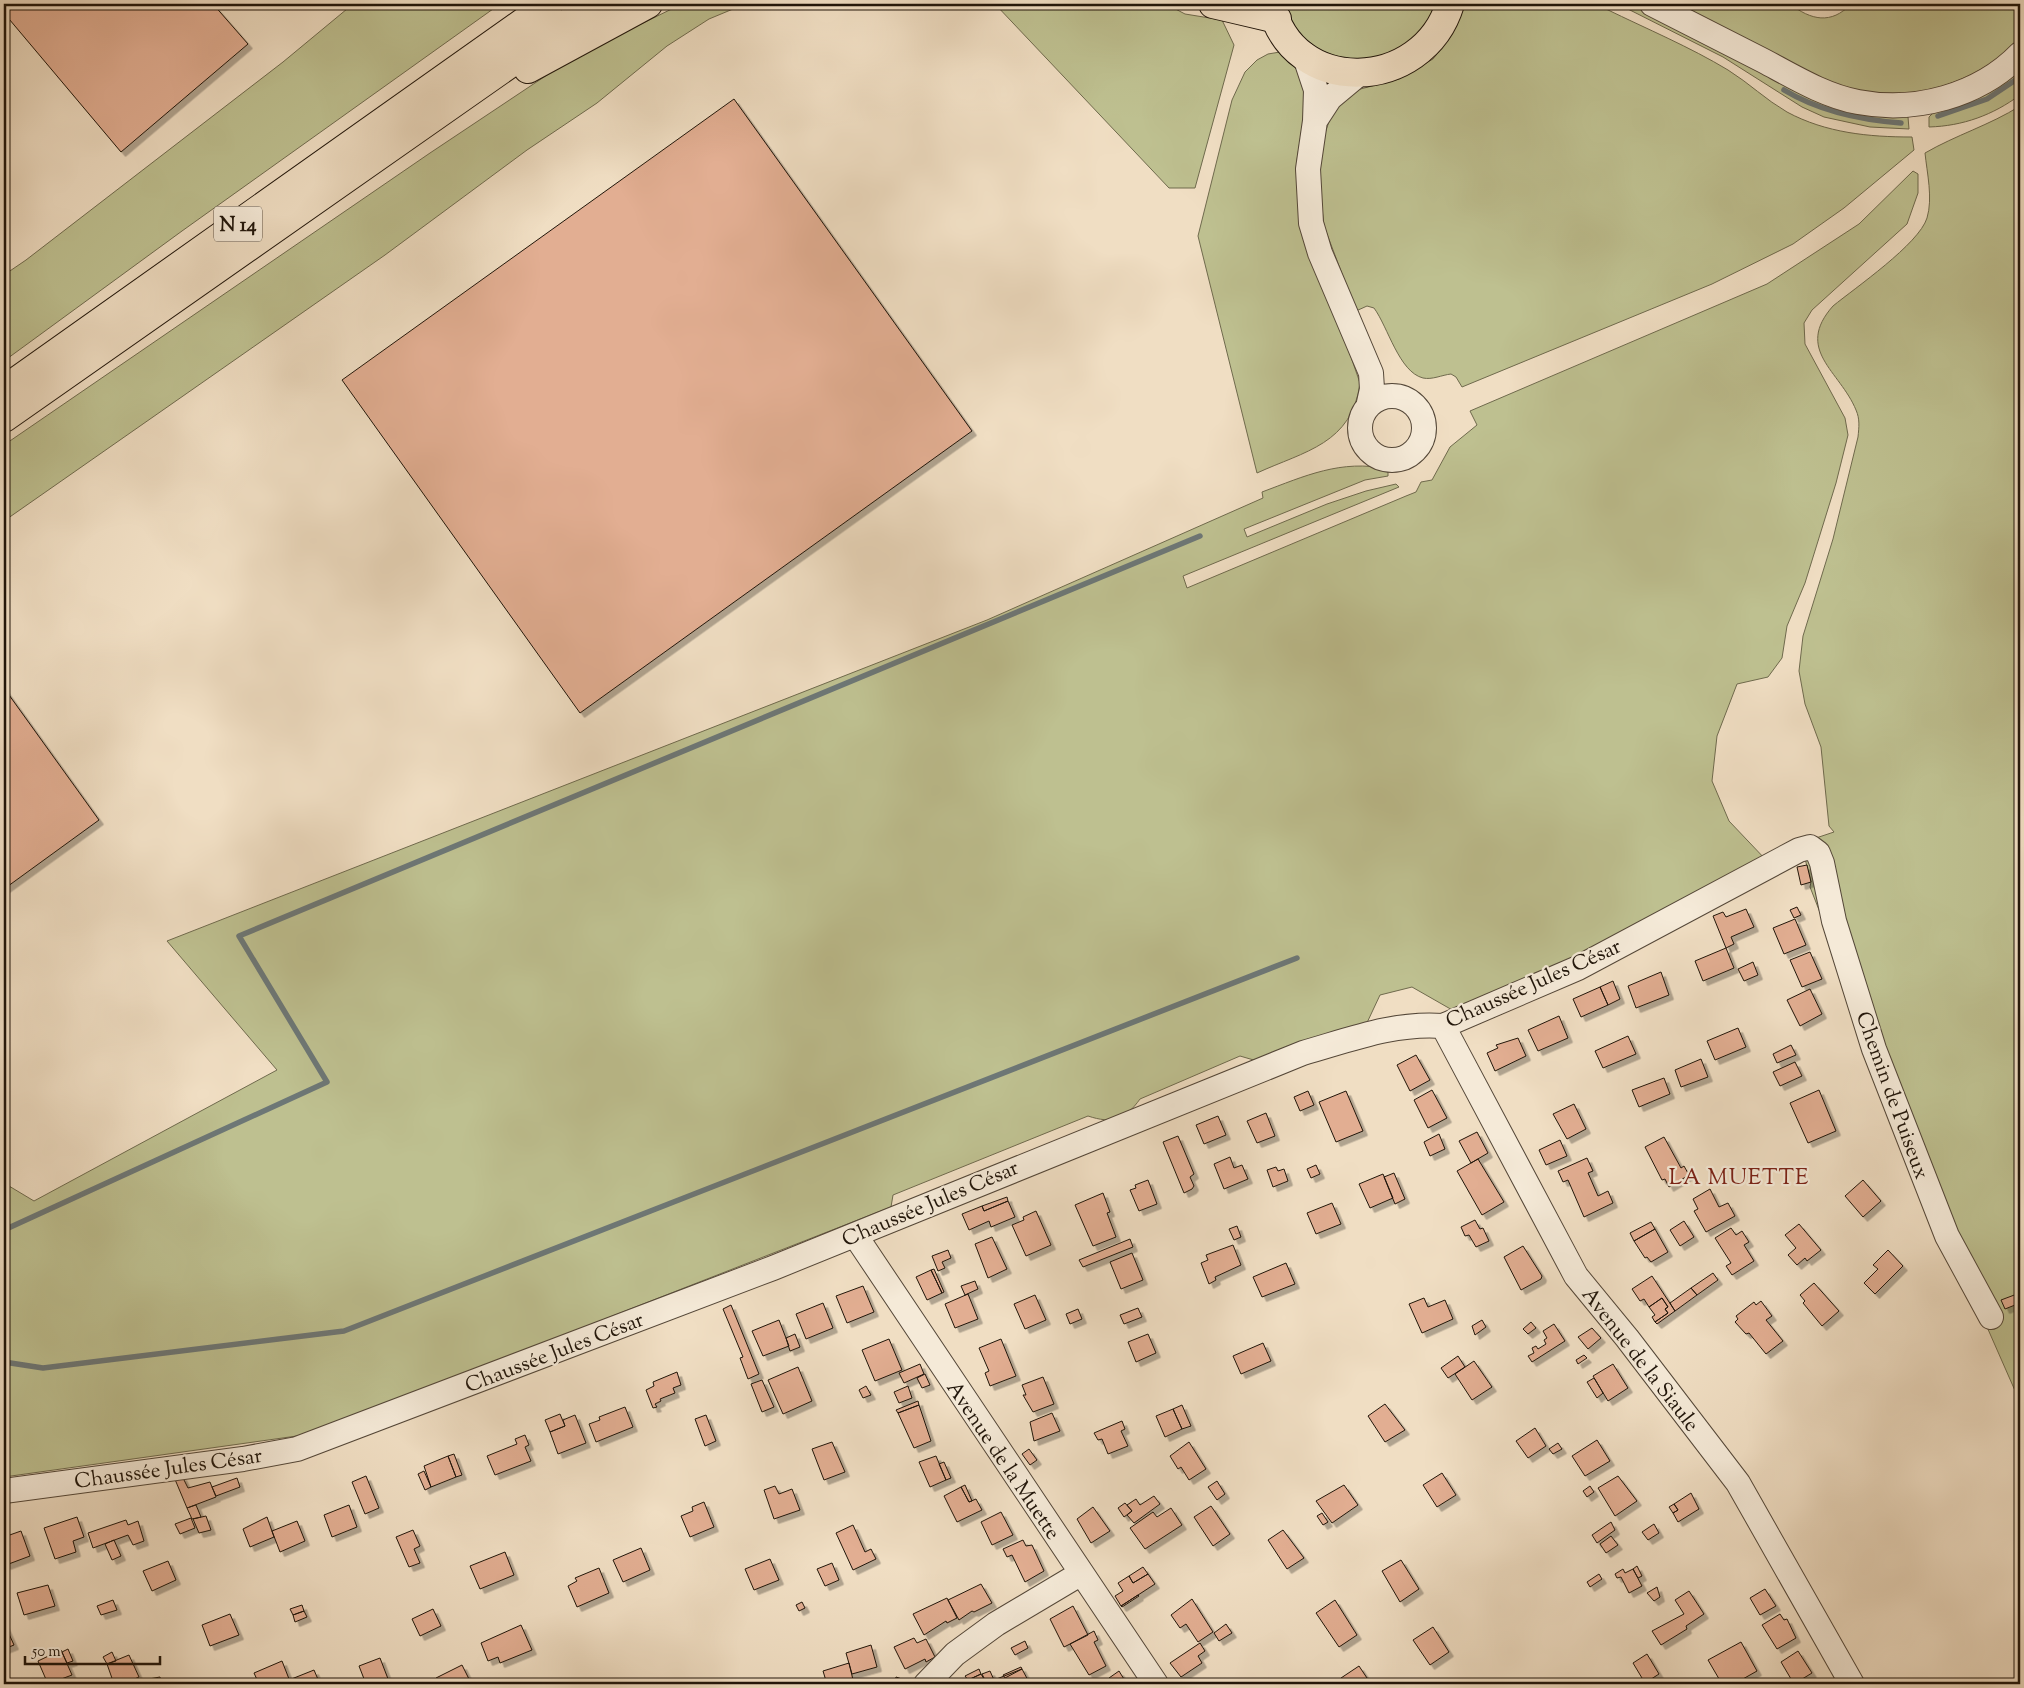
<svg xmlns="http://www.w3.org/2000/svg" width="2024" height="1688" font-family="'Sorts Mill Goudy',serif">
	<defs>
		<filter id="shadow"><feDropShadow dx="4.5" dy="4.5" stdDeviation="0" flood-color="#0004"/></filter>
	</defs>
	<rect width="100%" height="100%" fill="#f0dec3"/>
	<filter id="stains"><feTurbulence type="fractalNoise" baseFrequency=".004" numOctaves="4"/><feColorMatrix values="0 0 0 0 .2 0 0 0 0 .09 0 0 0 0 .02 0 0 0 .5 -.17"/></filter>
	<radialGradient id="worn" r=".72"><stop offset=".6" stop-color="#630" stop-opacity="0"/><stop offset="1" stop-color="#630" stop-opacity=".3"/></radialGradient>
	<!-- green -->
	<path fill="#bec090" stroke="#6f6a4d" d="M353 4H500L182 231 4 361V275L26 260 283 62Z
		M682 4H745L709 19 667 46 597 103 527 150 385 255 4 521V445L430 153 577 55Z
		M995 4H1166L1185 14 1222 20 1234 45 1195 188H1169Z
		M1284 4H1435C1417 58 1345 78 1303 37 1294 27 1289 16 1284 4Z
		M1464 4H1591L1606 9C1647 29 1690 47 1728 70 1749 83 1766 100 1787 112 1826 133 1869 137 1912 137L1914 150 1844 208 1793 244 1712 284 1462 387 1456 377 1451 374C1442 375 1432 380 1423 378 1399 372 1388 327 1374 308L1367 306 1356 311 1324 226 1320 192V168L1323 139 1333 110 1345 93 1399 79 1433 59 1450 37Z
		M1618 4H1630L1908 117 1909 129 1870 127 1824 117 1802 107 1723 57Z
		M1673 4H1790C1811 20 1831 25 1851 4H2020V40C1977 81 1919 102 1859 92 1832 87 1806 71 1782 59 1746 41 1709 22 1673 4Z
		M1280 52 1290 56 1304 75 1305 109 1297 160 1298 204 1360 383C1352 444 1305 451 1257 473L1198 236 1232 100 1245 72 1257 60 1268 54Z
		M2020 68V95C1993 115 1963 126 1929 127V117L1936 110Z
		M2020 106V1402L1947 1236 1810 887 1811 882 1801 843 1834 832 1829 826 1821 747 1805 704 1799 671 1803 636 1833 539 1858 437C1859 427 1860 419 1856 410 1840 371 1794 350 1833 306 1855 288 1919 244 1927 218 1933 198 1927 173 1925 153 1956 135 1990 125 2020 106Z
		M1913 171 1918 174V193L1907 224 1812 310 1804 323 1805 344 1845 418 1848 435 1836 483 1805 583 1787 626 1782 658 1768 677 1737 684 1717 736 1712 781 1729 821 1767 861 1582 958 1454 1011 1412 987 1380 995 1365 1027 1257 1061 1240 1056 1140 1099C1125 1120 1112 1124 1088 1116L893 1195 891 1207 311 1434 4 1477V1183L34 1201 277 1070 167 941 987 620 1263 498 1262 492C1305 476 1341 459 1388 469V476L1365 480 1244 529 1247 537 1327 504 1366 491 1396 484 1399 487 1183 576 1187 588 1406 496 1416 492 1421 482 1432 480 1450 447 1477 425 1470 411 1767 284 1859 224Z"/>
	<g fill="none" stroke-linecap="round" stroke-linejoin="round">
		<!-- stream -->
		<path stroke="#6d7776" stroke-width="5.5" d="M1784 90C1819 111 1861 120 1901 123
			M1938 116 1987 99 2020 77
			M4 1230 327 1082 239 936 1200 536
			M4 1362 43 1368 344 1331 1297 958"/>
	</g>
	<!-- building -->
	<path fill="#e2ae92" stroke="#20150a" filter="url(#shadow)" d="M4 4H213L248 44 121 152 4 13Z
		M734 99 972 431 580 713 342 380Z
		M4 688 99 820 4 889Z
		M1807 865 1811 882 1801 885 1797 867Z
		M1797 907 1801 915 1794 918 1790 910Z
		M1746 909 1754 927 1731 937 1734 944 1726 948 1713 916 1723 912 1726 917Z
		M1795 919 1806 945 1784 954 1773 928Z
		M1726 948 1734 968 1703 981 1695 961Z
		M1810 952 1822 979 1802 987 1790 960Z
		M1753 962 1758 975 1744 981 1738 969Z
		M1661 972 1669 995 1636 1008 1628 986Z
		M1613 981 1620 999 1608 1005 1600 987Z
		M1600 987 1608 1005 1581 1017 1573 999Z
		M1810 989 1822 1014 1800 1026 1787 1000Z
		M1559 1016 1568 1038 1538 1051 1528 1030Z
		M1738 1028 1746 1047 1715 1060 1707 1041Z
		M1628 1036 1636 1054 1603 1068 1595 1051Z
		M1518 1038 1526 1056 1495 1071 1487 1053 1498 1048 1496 1045Z
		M1791 1045 1796 1055 1777 1063 1773 1054Z
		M1416 1055 1430 1080 1410 1091 1397 1065Z
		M1701 1059 1708 1077 1681 1087 1675 1070Z
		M1795 1062 1802 1076 1780 1086 1773 1072Z
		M1664 1078 1670 1094 1639 1107 1632 1090Z
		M1432 1090 1447 1118 1428 1128 1414 1100Z
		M1819 1090 1836 1131 1808 1143 1790 1103Z
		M1308 1091 1314 1105 1300 1111 1294 1097Z
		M1346 1091 1363 1131 1336 1142 1319 1102Z
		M1574 1104 1586 1129 1567 1139 1553 1114Z
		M1266 1113 1275 1136 1257 1143 1247 1121Z
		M1218 1116 1226 1135 1204 1144 1196 1125Z
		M1477 1132 1488 1153 1471 1163 1459 1141Z
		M1439 1134 1445 1149 1430 1156 1424 1142Z
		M1178 1136 1194 1174 1190 1177 1194 1186 1192 1189 1184 1193 1163 1142Z
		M1664 1137 1681 1168 1684 1166 1689 1175 1669 1187 1665 1179 1662 1180 1645 1147Z
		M1560 1140 1567 1156 1546 1165 1539 1150Z
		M1230 1157 1234 1168 1242 1165 1248 1179 1224 1189 1214 1164Z
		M1587 1158 1593 1171 1588 1173 1598 1196 1608 1191 1613 1203 1584 1217 1568 1180 1563 1182 1558 1171Z
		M1478 1159 1504 1202 1482 1215 1457 1171Z
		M1316 1165 1320 1174 1311 1178 1307 1169Z
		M1276 1167 1278 1171 1284 1169 1288 1181 1273 1187 1267 1170Z
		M1394 1173 1405 1199 1395 1204 1384 1177Z
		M1383 1174 1393 1198 1370 1208 1359 1184Z
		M1148 1180 1157 1204 1139 1211 1130 1190 1136 1188 1135 1185Z
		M1863 1180 1881 1201 1863 1217 1845 1196Z
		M1710 1189 1719 1207 1728 1203 1735 1216 1706 1232 1694 1211 1698 1209 1693 1199Z
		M1103 1193 1110 1212 1107 1213 1116 1237 1093 1246 1075 1205Z
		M1007 1197 1008 1201 984 1211 982 1206Z
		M1008 1201 1015 1217 991 1227 989 1221 969 1230 962 1214 982 1206 984 1211Z
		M1332 1203 1341 1224 1316 1234 1307 1213Z
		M1036 1211 1051 1245 1026 1256 1012 1225 1024 1220 1023 1217Z
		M1475 1220 1480 1229 1483 1228 1489 1241 1476 1247 1469 1235 1465 1236 1461 1227Z
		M1684 1221 1694 1237 1680 1246 1670 1230Z
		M1651 1222 1655 1229 1634 1241 1630 1233Z
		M1799 1224 1821 1250 1807 1261 1805 1258 1797 1265 1788 1255 1796 1248 1785 1235Z
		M1237 1226 1241 1237 1234 1240 1229 1229Z
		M1731 1228 1736 1235 1742 1231 1749 1242 1744 1245 1754 1261 1732 1275 1726 1266 1731 1263 1715 1238Z
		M1655 1229 1668 1252 1651 1262 1647 1257 1645 1258 1634 1241Z
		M992 1237 1007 1269 988 1278 975 1244Z
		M1130 1239 1133 1247 1083 1267 1079 1260Z
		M1233 1245 1241 1265 1215 1277 1216 1280 1209 1284 1201 1263 1208 1260 1206 1255Z
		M1523 1246 1542 1276 1541 1279 1521 1290 1504 1257Z
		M948 1250 951 1258 942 1262 945 1268 938 1271 932 1256Z
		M1888 1250 1903 1266 1875 1294 1864 1283 1878 1269 1873 1265Z
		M1132 1253 1143 1280 1121 1289 1110 1262Z
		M1286 1263 1295 1284 1262 1297 1253 1277Z
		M934 1269 944 1292 942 1293 931 1270Z
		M931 1270 942 1293 927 1300 916 1277Z
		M1713 1273 1718 1280 1697 1295 1691 1288Z
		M1652 1276 1675 1311 1657 1324 1655 1322 1668 1313 1665 1309 1668 1307 1662 1298 1649 1307 1644 1299 1640 1301 1632 1289Z
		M975 1281 978 1289 965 1295 961 1286Z
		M1814 1283 1839 1311 1822 1326 1803 1303 1805 1301 1800 1295Z
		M863 1286 874 1312 847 1323 836 1296Z
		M1691 1288 1697 1295 1675 1311 1670 1303Z
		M968 1294 978 1319 955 1328 945 1304Z
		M2017 1294 2020 1303 2005 1309 2001 1300Z
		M1035 1295 1046 1320 1025 1329 1014 1304Z
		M1424 1298 1428 1307 1445 1300 1453 1319 1422 1333 1409 1304Z
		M1662 1298 1668 1307 1665 1309 1668 1313 1655 1322 1652 1317 1655 1315 1649 1307Z
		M1761 1301 1772 1316 1766 1320 1783 1341 1766 1354 1749 1333 1746 1334 1735 1322 1738 1319 1736 1316 1754 1302 1756 1305Z
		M823 1303 833 1328 806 1339 796 1314Z
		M731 1305 759 1374 748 1379 740 1358 743 1357 723 1309Z
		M1138 1308 1142 1317 1124 1324 1120 1315Z
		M1078 1309 1082 1319 1070 1324 1066 1314Z
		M779 1320 789 1346 763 1356 752 1331Z
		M1482 1320 1486 1327 1475 1335 1472 1326Z
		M1531 1322 1536 1328 1528 1334 1523 1329Z
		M1554 1324 1565 1341 1532 1362 1528 1356 1534 1353 1532 1348 1536 1346 1538 1349 1546 1344 1544 1340 1547 1338 1543 1331Z
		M1592 1328 1601 1338 1588 1349 1578 1337Z
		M795 1334 800 1347 790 1351 786 1338Z
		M1148 1334 1156 1353 1136 1362 1128 1342Z
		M889 1339 902 1370 875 1381 862 1350Z
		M1001 1339 1016 1376 990 1386 985 1373 989 1371 979 1348Z
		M1263 1343 1271 1361 1241 1374 1233 1356Z
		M1584 1355 1587 1358 1578 1364 1576 1360Z
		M1458 1356 1465 1367 1448 1378 1441 1368Z
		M1474 1361 1492 1387 1472 1400 1455 1374Z
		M920 1364 924 1374 904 1383 899 1373Z
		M1613 1364 1628 1388 1608 1401 1593 1376Z
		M798 1367 812 1401 783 1414 768 1380Z
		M677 1372 681 1385 673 1388 675 1393 660 1399 661 1401 655 1404 657 1407 653 1408 646 1390 654 1386 653 1382Z
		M925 1374 930 1385 922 1388 917 1378Z
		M1043 1377 1054 1404 1033 1412 1023 1395H1026L1022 1385Z
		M1594 1378 1603 1393 1597 1398 1587 1382Z
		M762 1380 774 1407 762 1412 751 1384Z
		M866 1386 871 1395 863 1398 859 1390Z
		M908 1386 912 1398 899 1403 894 1392Z
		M918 1401 919 1405 898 1413 896 1410Z
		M1385 1404 1405 1430 1385 1442 1368 1416Z
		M919 1405 931 1441 914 1448 898 1413Z
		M1182 1405 1191 1426 1182 1429 1173 1409Z
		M625 1407 633 1427 596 1442 589 1424 600 1420 599 1417Z
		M1173 1409 1182 1429 1165 1437 1156 1416Z
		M1052 1413 1060 1431 1034 1441 1030 1422Z
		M560 1414 565 1426 550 1432 545 1420Z
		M575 1415 586 1443 558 1454 550 1432 565 1426 563 1420Z
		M706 1415 716 1441 705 1446 695 1419Z
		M1122 1421 1125 1429 1121 1431 1128 1446 1108 1454 1102 1439 1098 1440 1094 1433Z
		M1535 1428 1546 1446 1528 1458 1516 1441Z
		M525 1435 529 1445 525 1447 531 1461 495 1475 487 1456 517 1444 515 1439Z
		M1597 1440 1610 1461 1585 1476 1572 1456Z
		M832 1442 845 1472 824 1480 812 1449Z
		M1189 1442 1206 1469 1189 1480 1181 1467 1178 1469 1170 1456Z
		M1558 1443 1562 1449 1553 1454 1549 1449Z
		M1029 1449 1037 1460 1030 1465 1022 1454Z
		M454 1454 462 1475 456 1477 448 1456Z
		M448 1456 456 1477 431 1487 424 1466Z
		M936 1456 946 1480 930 1487 919 1462Z
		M944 1462 951 1478 946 1480 939 1464Z
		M424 1471 431 1487 425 1490 418 1474Z
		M1442 1473 1456 1495 1437 1507 1423 1485Z
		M182 1476 188 1488 210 1482 216 1497 187 1508 174 1477Z
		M366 1476 379 1508 365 1514 352 1482Z
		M1618 1476 1637 1501 1615 1516 1598 1488Z
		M237 1478 240 1487 216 1496 212 1487Z
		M1217 1481 1225 1494 1217 1500 1208 1487Z
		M965 1485 972 1501 969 1502 961 1487Z
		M1344 1485 1358 1505 1332 1523 1316 1501Z
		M775 1486 779 1494 792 1489 800 1510 774 1519 764 1490Z
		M1590 1486 1594 1492 1587 1497 1583 1491Z
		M961 1487 969 1502 976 1499 982 1510 957 1522 944 1496Z
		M1691 1493 1699 1509 1678 1522 1673 1513 1678 1510 1674 1504Z
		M1154 1496 1160 1504 1134 1523 1127 1515 1132 1511 1127 1505 1136 1499 1140 1505Z
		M704 1502 714 1527 690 1537 681 1516 693 1511 692 1507Z
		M1125 1503 1132 1511 1124 1517 1118 1508Z
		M1674 1504 1678 1510 1673 1513 1669 1507Z
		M196 1505 201 1517 192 1519 187 1508Z
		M349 1505 357 1527 332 1537 324 1515Z
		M1211 1506 1230 1534 1213 1546 1194 1517Z
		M1093 1507 1110 1531 1091 1543 1077 1519Z
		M1171 1508 1182 1525 1145 1549 1130 1528 1153 1512 1157 1517Z
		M1001 1512 1013 1535 992 1545 981 1522Z
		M1322 1513 1328 1522 1323 1525 1317 1516Z
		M206 1516 211 1530 199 1533 193 1519Z
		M77 1517 84 1537 73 1541 76 1552 55 1559 44 1528Z
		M267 1517 274 1537 250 1547 243 1529Z
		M191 1518 195 1528 180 1534 175 1524Z
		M126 1520 128 1525 138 1521 144 1541 133 1545 128 1535 93 1548 88 1533Z
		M297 1521 305 1541 280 1552 272 1531Z
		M1611 1522 1615 1530 1597 1543 1592 1535Z
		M1654 1524 1659 1533 1648 1540 1642 1532Z
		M853 1525 865 1552 871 1549 876 1559 853 1570 836 1533Z
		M413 1530 420 1546 414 1549 420 1563 409 1567 396 1537Z
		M1283 1530 1304 1558 1287 1569 1268 1540Z
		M21 1531 30 1556 6 1565 4 1558V1537Z
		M1611 1536 1618 1545 1606 1553 1600 1544Z
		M114 1540 121 1556 112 1560 105 1544Z
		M1023 1540 1026 1546 1032 1545 1044 1571 1025 1582 1012 1555 1007 1557 1003 1549Z
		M641 1548 650 1570 623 1582 613 1560Z
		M505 1552 514 1575 480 1589 470 1566Z
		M770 1559 779 1580 754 1590 745 1569Z
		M1401 1560 1419 1589 1400 1602 1382 1571Z
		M168 1561 176 1580 152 1591 143 1571Z
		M832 1563 839 1580 825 1586 817 1569Z
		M1637 1566 1642 1576 1638 1578 1633 1569Z
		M1143 1567 1148 1574 1133 1583 1129 1576Z
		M599 1568 609 1593 577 1607 568 1586 577 1581 575 1578Z
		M1623 1569 1625 1573 1633 1569 1642 1586 1629 1593 1621 1577 1617 1578 1615 1574Z
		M1148 1574 1155 1584 1121 1606 1115 1596 1123 1591 1118 1583 1129 1576 1133 1583Z
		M1599 1574 1602 1579 1590 1587 1587 1582Z
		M981 1584 992 1603 974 1612 972 1611 959 1620 948 1600Z
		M48 1585 55 1606 24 1615 17 1593Z
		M1657 1587 1660 1597 1654 1601 1647 1593Z
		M1765 1589 1776 1606 1760 1615 1750 1598Z
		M1689 1591 1704 1614 1686 1626 1687 1629 1661 1645 1652 1631 1684 1614 1675 1600Z
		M1138 1595 1139 1596 1122 1607 1121 1606Z
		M947 1598 957 1618 947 1623 946 1621 924 1635 913 1614Z
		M1192 1599 1213 1632 1198 1642 1186 1624 1180 1628 1171 1615Z
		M113 1600 117 1610 101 1615 97 1606Z
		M1335 1600 1357 1635 1339 1647 1316 1613Z
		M802 1602 805 1608 799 1611 796 1605Z
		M302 1605 304 1611 293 1615 290 1609Z
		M1073 1606 1088 1635 1064 1647 1050 1619Z
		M433 1609 441 1626 420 1636 412 1619Z
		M304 1611 307 1617 295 1622 293 1615Z
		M230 1614 239 1635 210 1646 202 1625Z
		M1780 1614 1784 1620 1787 1619 1796 1638 1777 1649 1762 1625Z
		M4 1623 14 1645 4 1649Z
		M1226 1624 1232 1633 1219 1641 1214 1633Z
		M521 1625 532 1650 500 1663 498 1657 488 1661 481 1643Z
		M1433 1627 1449 1652 1430 1665 1413 1640Z
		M1094 1631 1098 1640 1094 1642 1106 1666 1089 1675 1070 1644Z
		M914 1638 917 1643 926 1639 935 1657 926 1662 925 1659 905 1669 894 1647Z
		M1025 1641 1028 1648 1015 1655 1011 1648Z
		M1741 1642 1757 1671 1734 1684H1722L1708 1660Z
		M1200 1643 1205 1651 1198 1656 1202 1663 1181 1677 1170 1663Z
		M871 1645 877 1667 852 1674 846 1653Z
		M68 1649 73 1661 67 1663 62 1652Z
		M61 1650 72 1675 48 1684 38 1661Z
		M1798 1651 1812 1673 1794 1684 1781 1662Z
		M112 1652 116 1661 107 1664 103 1657Z
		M1647 1654 1659 1674 1645 1683 1633 1663Z
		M129 1655 139 1677 123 1684H114L107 1664Z
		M380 1658 390 1684H366L359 1666Z
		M282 1661 291 1684H259L254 1673Z
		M849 1663 854 1684H827L823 1671Z
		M462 1665 471 1683 440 1684 436 1678Z
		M1359 1666 1371 1684H1344L1341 1678Z
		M1021 1667 1022 1669 1005 1678 1003 1675Z
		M979 1669 981 1674 968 1680 965 1676Z
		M1022 1669 1030 1684H996L994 1680Z
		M314 1670 320 1684H291L289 1680Z
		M990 1671 994 1680 996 1684H987L982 1674Z
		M1119 1671 1127 1684H1099L1106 1680 1109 1683 1111 1682 1109 1678Z
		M981 1674 987 1684H957L966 1678 968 1680Z
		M160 1677 161 1682 178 1679 179 1684H150L149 1679Z
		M896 1677 905 1680 904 1684H894Z"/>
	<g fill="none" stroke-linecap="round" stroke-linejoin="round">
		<!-- minor casing -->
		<g stroke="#544738" stroke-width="26">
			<path id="minor" d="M1652 4C1689 23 1726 42 1764 61 1794 77 1825 96 1858 102 1915 113 1979 96 2020 54
				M1304 54 1316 90 1315 121 1308 169 1311 223 1320 253 1371 373 1372 389 1368 407
				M1315 121 1330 98 1360 73
				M1360 428a32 32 0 1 1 64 0a32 32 0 1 1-64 0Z
				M1443 1026 1576 1276 1627 1338 1738 1483 1852 1684
				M855 1235 1156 1684
				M4 1491 243 1459 297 1449 773 1268 1303 1053C1349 1040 1395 1022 1443 1026L1578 968 1799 850 1810 847 1818 853 1822 863 1834 921 1874 1049 1947 1236 1991 1317
				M926 1684 955 1654 996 1624 1080 1574"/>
		</g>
		<!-- major casing -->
		<g stroke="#20150a" stroke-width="30">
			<path id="major" d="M1271 4C1292 98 1423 93 1450 4"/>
		</g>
		<!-- highway casing -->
		<g stroke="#20150a" stroke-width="30">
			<path id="highway" d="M1213 4 1277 19
				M528 69 648 4
				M4 390 549 4
				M4 418 595 4"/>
		</g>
		<!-- minor -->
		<use href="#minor" stroke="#f5ead8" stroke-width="24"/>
		<!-- major -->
		<use href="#major" stroke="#f0dec3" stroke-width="28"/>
		<!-- highway -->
		<use href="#highway" stroke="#f0dec3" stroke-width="28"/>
	</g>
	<g text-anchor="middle" stroke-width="4.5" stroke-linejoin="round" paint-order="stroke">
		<!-- shield labels -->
		<rect fill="#f5ead8" stroke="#605548" stroke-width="1" x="214" y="206.5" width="48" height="35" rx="4"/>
		<g font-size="20" font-weight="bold" fill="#20150a">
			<text x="238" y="231">N 14</text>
		</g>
		<!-- street labels -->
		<g font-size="21" fill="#20150a" stroke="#f5ead8">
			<text transform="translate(1533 983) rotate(-24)" y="7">Chaussée Jules César</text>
			<text transform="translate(1893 1095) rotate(70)" y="7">Chemin de Puiseux</text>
			<text transform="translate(930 1203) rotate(-23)" y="7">Chaussée Jules César</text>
			<text transform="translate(554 1352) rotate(-21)" y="7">Chaussée Jules César</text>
			<text transform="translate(1641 1359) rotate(52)" y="7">Avenue de la Siaule</text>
			<text transform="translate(1004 1460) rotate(56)" y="7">Avenue de la Muette</text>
			<text transform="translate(168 1468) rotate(-8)" y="7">Chaussée Jules César</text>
		</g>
		<!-- neighbourhood labels -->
		<g font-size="22" letter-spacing="1" fill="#7a1f14" stroke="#f5ead8">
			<text x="1739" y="1184">LA MUETTE</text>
		</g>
	</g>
	<!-- margin -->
	<rect width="2024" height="1688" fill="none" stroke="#f0dec3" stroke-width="20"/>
	<rect x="5" y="5" width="2014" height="1678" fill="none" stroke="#20150a" stroke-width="2.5"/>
	<rect x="10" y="10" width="2004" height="1668" fill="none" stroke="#20150a"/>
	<!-- scale -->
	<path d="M25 1656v8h135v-8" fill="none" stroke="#20150a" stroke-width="2.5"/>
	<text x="32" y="1656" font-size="15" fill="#20150a" stroke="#f5ead8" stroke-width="4" paint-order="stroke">50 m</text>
	<rect width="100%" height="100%" filter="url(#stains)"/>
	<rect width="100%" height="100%" fill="url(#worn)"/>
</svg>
